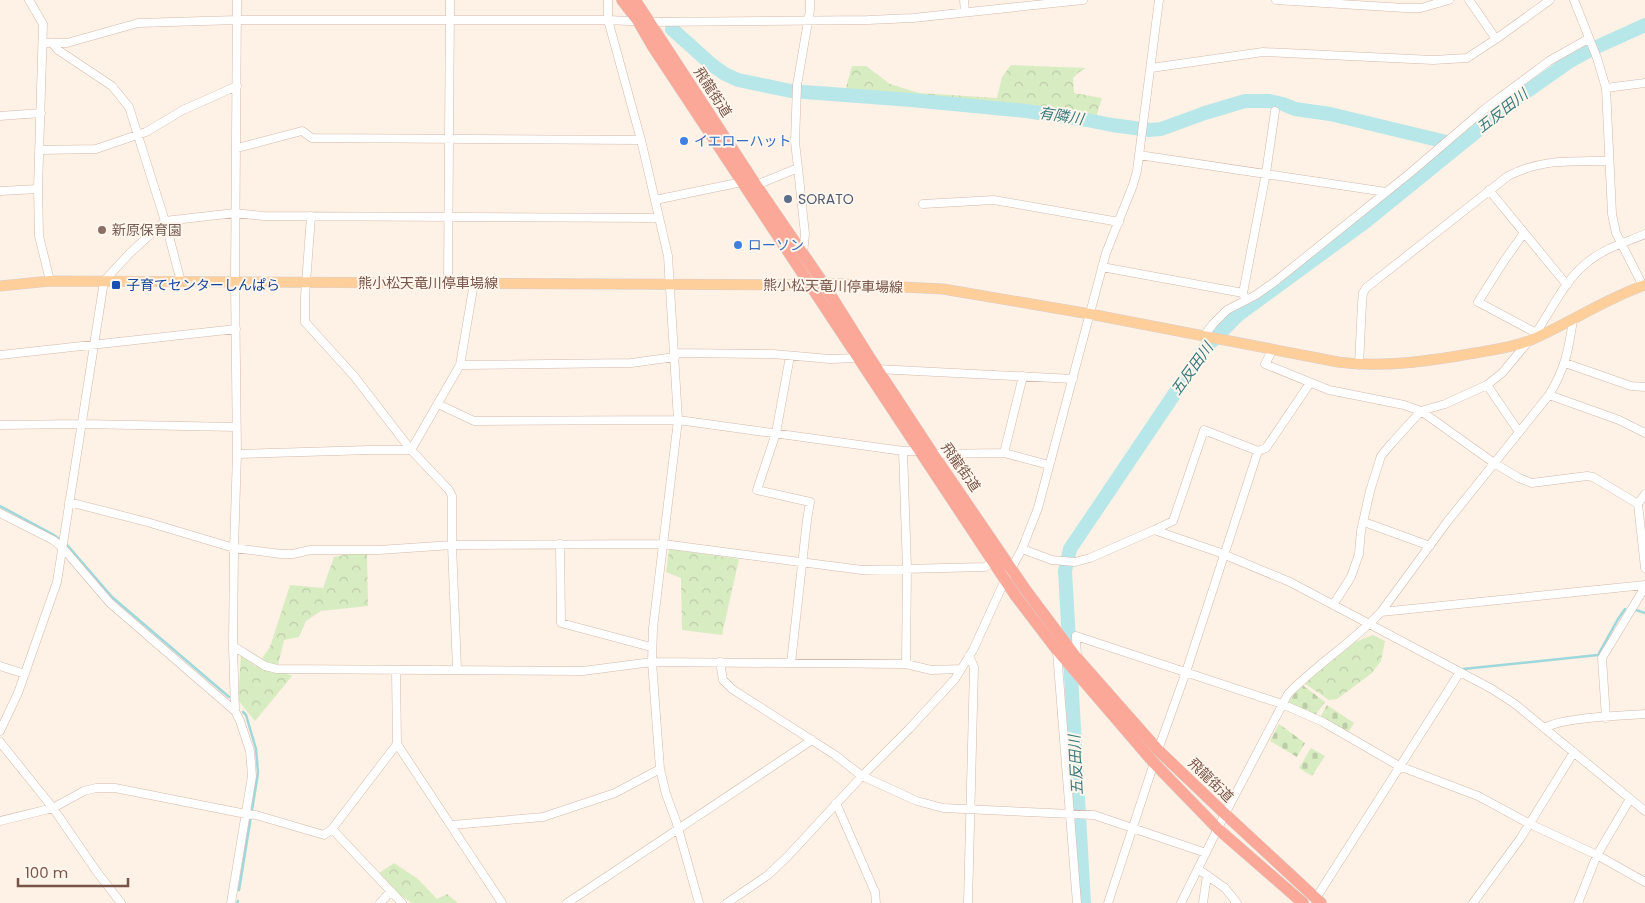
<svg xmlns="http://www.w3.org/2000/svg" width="1645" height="903" font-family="Poppins,'Noto Sans JP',sans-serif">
	<defs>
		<pattern id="forest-crowns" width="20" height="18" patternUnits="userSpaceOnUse" patternTransform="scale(1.25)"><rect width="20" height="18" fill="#d8ecc2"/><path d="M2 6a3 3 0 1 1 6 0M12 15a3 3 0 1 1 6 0" fill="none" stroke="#bdcca8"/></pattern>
		<pattern id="cemetery-stones" width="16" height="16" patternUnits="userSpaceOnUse" patternTransform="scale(1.25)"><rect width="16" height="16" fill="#d8ecc2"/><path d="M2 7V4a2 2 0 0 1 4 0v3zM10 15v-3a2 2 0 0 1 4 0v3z" fill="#bdcca8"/></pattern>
	</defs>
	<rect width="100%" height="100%" fill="#fef1e5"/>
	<!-- forest -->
	<path fill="url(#forest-crowns)" d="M1011 65 1086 68 1078 73 1073 78 1074 93 1102 98 1096 117 951 101 845 91 852 66H866L890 84 919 93 997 98 1002 77Z
		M669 549 739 559 722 635 682 630 681 578 666 572Z
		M367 550 368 606 321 611 306 621 299 637 284 640 277 669 292 676 255 721 238 700 241 655 256 667 270 647 290 585 323 588 334 557Z
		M1373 635 1385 641 1381 661 1372 673 1337 699 1329 700 1304 683 1355 642Z
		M394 863 418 879 437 899 447 894 458 903H412L385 885 379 873Z"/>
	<!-- cemetery -->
	<path fill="url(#cemetery-stones)" d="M1301 684 1325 702 1314 717 1288 703Z
		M1327 705 1354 723 1348 733 1320 718Z
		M1279 724 1305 743 1297 757 1270 741Z
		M1311 748 1325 756 1312 776 1299 768Z"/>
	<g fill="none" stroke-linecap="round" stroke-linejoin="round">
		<!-- stream -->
		<path stroke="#9ed8db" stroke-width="2.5" d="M0 506 54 535 68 546 112 597 229 697
			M1633 609 1645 613
			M1463 669 1598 655 1618 619 1625 609
			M239 890 258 773 256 749 246 715 243 712
			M237 903 238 901"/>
		<!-- river -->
		<path stroke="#b8e7e9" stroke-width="14" d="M672 29 712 65 725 74 738 80 791 91 911 100 1026 111 1087 120 1112 125 1149 130 1161 129 1205 113 1245 101H1269L1283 104 1295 109 1330 114 1459 145
			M1084 903 1065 571 1070 549 1206 347 1238 315 1365 222 1519 97 1570 61 1590 50 1645 25"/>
		<!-- minor casing -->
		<g stroke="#d3baad" stroke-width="9">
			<path id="minor" d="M29 0 43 24 38 189 39 236 50 281
				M608 0V20L641 140 668 256 678 420 653 628 652 662 660 769 666 794 676 821 699 903
				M964 0 965 12
				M1276 0 1405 8H1421L1449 0
				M1469 0 1496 39
				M1574 0 1597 58 1606 88 1612 214 1616 233 1643 286
				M44 43H67L138 23 237 20H608L649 22 868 20 913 18 1083 0
				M52 43 58 50 112 86 129 107 165 221 235 213 263 216 659 218
				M1151 68 1263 52 1433 60 1467 58 1496 39 1550 0
				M1606 88 1645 83
				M0 116 41 113
				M237 148 302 131 312 138 641 140
				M40 150 96 149 146 132 183 110 237 86
				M1139 155 1386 192
				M798 168 805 234 803 253
				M756 185 798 168 795 142 797 85 810 10V0
				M1489 190 1567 285
				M0 191 38 189
				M655 200 742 182
				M923 204 994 200 1119 222
				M311 216 305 297V322L354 376 411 450 449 490 452 496V545L457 669
				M1524 233 1504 261 1478 302 1540 335
				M1102 267 1243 293 1244 296
				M448 283 450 0
				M1243 293 1266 173 1275 111
				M1536 333C1552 309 1566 278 1589 261 1605 248 1627 242 1645 234
				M1204 336 1213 324 1227 310 1256 295 1277 280 1410 173 1486 108 1549 61 1588 39
				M1273 349 1265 364 1329 390 1404 405 1421 411 1494 463 1519 478 1532 483 1587 476 1593 477 1638 504
				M675 353 773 354 830 359 857 358
				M0 355 236 329
				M790 356 776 433 757 490 810 502 807 520 791 663
				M1565 363 1631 386 1645 387
				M460 365 631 363 675 357
				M1359 365 1362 303 1363 293 1366 288 1508 176C1541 159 1572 161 1608 161
				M877 369 1073 379
				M1487 385 1519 432
				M1549 395 1619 420 1645 433
				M438 404 474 421 678 420 903 451H920
				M0 425 82 424 236 427
				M411 450 460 365 474 283
				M903 451 907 568 906 664
				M1004 453 1023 376
				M237 454 370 450H411
				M933 454 1004 453 1049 465
				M1645 494 1638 504 1645 568
				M69 502 147 522 234 548 281 554H293L310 550H379L452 545 663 544 862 570 985 567 993 562
				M0 513 53 540 62 547 110 603 235 711 240 721 250 751 252 776 231 903
				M1364 522 1430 546
				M1154 530 1173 521 1204 430 1258 451
				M560 544 561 623 651 647
				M1022 549 1052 560 1075 562 1090 558 1154 530 1218 552 1290 582 1492 689 1515 704 1645 811
				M1333 605 1351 577 1359 554 1361 531 1370 491 1381 456 1391 444 1421 411 1445 404 1487 385 1502 373 1528 342
				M1381 612 1645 585
				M233 646 265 666 277 669 583 671 652 662 906 664 931 670 961 669
				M1057 652 1077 903
				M1077 658 1076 636 1282 704 1323 722 1399 766 1478 796 1530 824 1597 855 1645 882
				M720 662 723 680 732 689 835 755 862 776 917 801 943 808 1094 815 1206 853
				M0 666 25 674
				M396 670 397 744 502 903
				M235 711 233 646 234 548 237 454 235 282 237 0
				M1606 718 1602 658 1645 587
				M1544 728C1565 717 1619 716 1645 714
				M0 731 18 693 57 582 104 281 131 252 165 221 181 282
				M0 742 53 808 97 872 121 903
				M1158 750 1186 672 1258 451 1266 448 1310 383
				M836 803 875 892 876 903
				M0 821 53 808 84 791 96 788H115L246 814 256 815 324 835 332 829 397 744
				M452 825 543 817 615 793 660 769
				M332 829 402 903
				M1198 869 1225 888 1237 903
				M1316 898 1460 672
				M380 903 391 891
				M567 903 812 740
				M727 903 768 875 788 856 862 776 909 729 955 679 973 650 1005 580 1022 549 1038 508 1106 253 1133 185 1137 171 1159 0
				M968 903 974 667 969 656
				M1108 903 1154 763
				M1181 903 1225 814 1288 694C1317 664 1353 642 1381 612L1447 522 1549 395C1565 369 1569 349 1573 319
				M1203 903 1207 875
				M1473 903 1520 839 1574 752
				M1578 903 1597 855 1630 799"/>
		</g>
		<!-- major casing -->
		<g stroke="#d9cfcc" stroke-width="11">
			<path id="major" d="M0 286 50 281 810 285 823 283 943 289 1090 314 1338 362C1384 368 1429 361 1475 353 1493 350 1514 347 1531 340 1570 323 1605 299 1645 285"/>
		</g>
		<!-- highway casing -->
		<g stroke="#d9cfcc" stroke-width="12">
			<path id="highway" d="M622 0 638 21 653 47 1015 595 1057 650 1154 763 1218 829 1303 903
				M635 0 756 185 823 283 868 355 933 454 1025 589 1076 657 1158 750 1225 814 1321 903"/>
		</g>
		<!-- minor -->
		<use href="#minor" stroke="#fff" stroke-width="8"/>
		<!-- major -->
		<use href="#major" stroke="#ffcf9b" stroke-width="10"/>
		<!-- highway -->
		<use href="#highway" stroke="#fba898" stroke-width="11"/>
	</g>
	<!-- markers -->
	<g fill="#3f7fe0" stroke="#fff6ed" stroke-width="2">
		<circle cx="684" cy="141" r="5"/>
		<circle cx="738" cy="245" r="5"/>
	</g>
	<circle fill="#5c6f8a" stroke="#fff6ed" stroke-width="2" cx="788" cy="199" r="5"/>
	<circle fill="#8d6e63" stroke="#fff6ed" stroke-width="2" cx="102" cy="230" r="5"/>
	<rect fill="#1a4fb4" stroke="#fff6ed" stroke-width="2" x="111" y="280" width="10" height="10" rx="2.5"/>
	<g text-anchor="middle" stroke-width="4" stroke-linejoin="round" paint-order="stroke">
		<!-- street labels -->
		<g font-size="14" fill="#795448" stroke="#fff6ed">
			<text transform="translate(713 92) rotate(57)" y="5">飛龍街道</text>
			<text x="428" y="288">熊小松天竜川停車場線</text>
			<text transform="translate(833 286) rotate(1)" y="5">熊小松天竜川停車場線</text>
			<text transform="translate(961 467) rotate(55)" y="5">飛龍街道</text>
			<text transform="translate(1211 780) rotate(44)" y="5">飛龍街道</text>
		</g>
		<!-- shop labels -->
		<g font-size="14" fill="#366cbe" stroke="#fff6ed" text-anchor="start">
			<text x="694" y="146">イエローハット</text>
			<text x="748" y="250">ローソン</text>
		</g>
		<!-- service labels -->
		<g font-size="14" fill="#4e5e75" stroke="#fff6ed" text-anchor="start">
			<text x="798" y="204">SORATO</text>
		</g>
		<!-- education labels -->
		<g font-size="14" fill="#785e54" stroke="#fff6ed" text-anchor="start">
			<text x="112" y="235">新原保育園</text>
		</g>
		<!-- transit labels -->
		<g font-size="14" fill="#164399" stroke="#fff6ed" text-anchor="start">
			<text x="126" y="290">子育てセンターしんぱら</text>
		</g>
		<!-- water labels -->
		<g font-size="15" font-style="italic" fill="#3b7b7e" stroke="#fff6ed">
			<text transform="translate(1502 111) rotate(-38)" y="5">五反田川</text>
			<text transform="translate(1061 116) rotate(9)" y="5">有隣川</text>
			<text transform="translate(1192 369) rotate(-54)" y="5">五反田川</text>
			<text transform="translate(1076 765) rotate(-93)" y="5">五反田川</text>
		</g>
	</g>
	<!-- scale -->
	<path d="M18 878v8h110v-8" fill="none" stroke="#795448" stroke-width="2.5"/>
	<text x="25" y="878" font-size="15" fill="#795448" stroke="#fff6ed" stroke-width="4" paint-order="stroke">100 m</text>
</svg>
